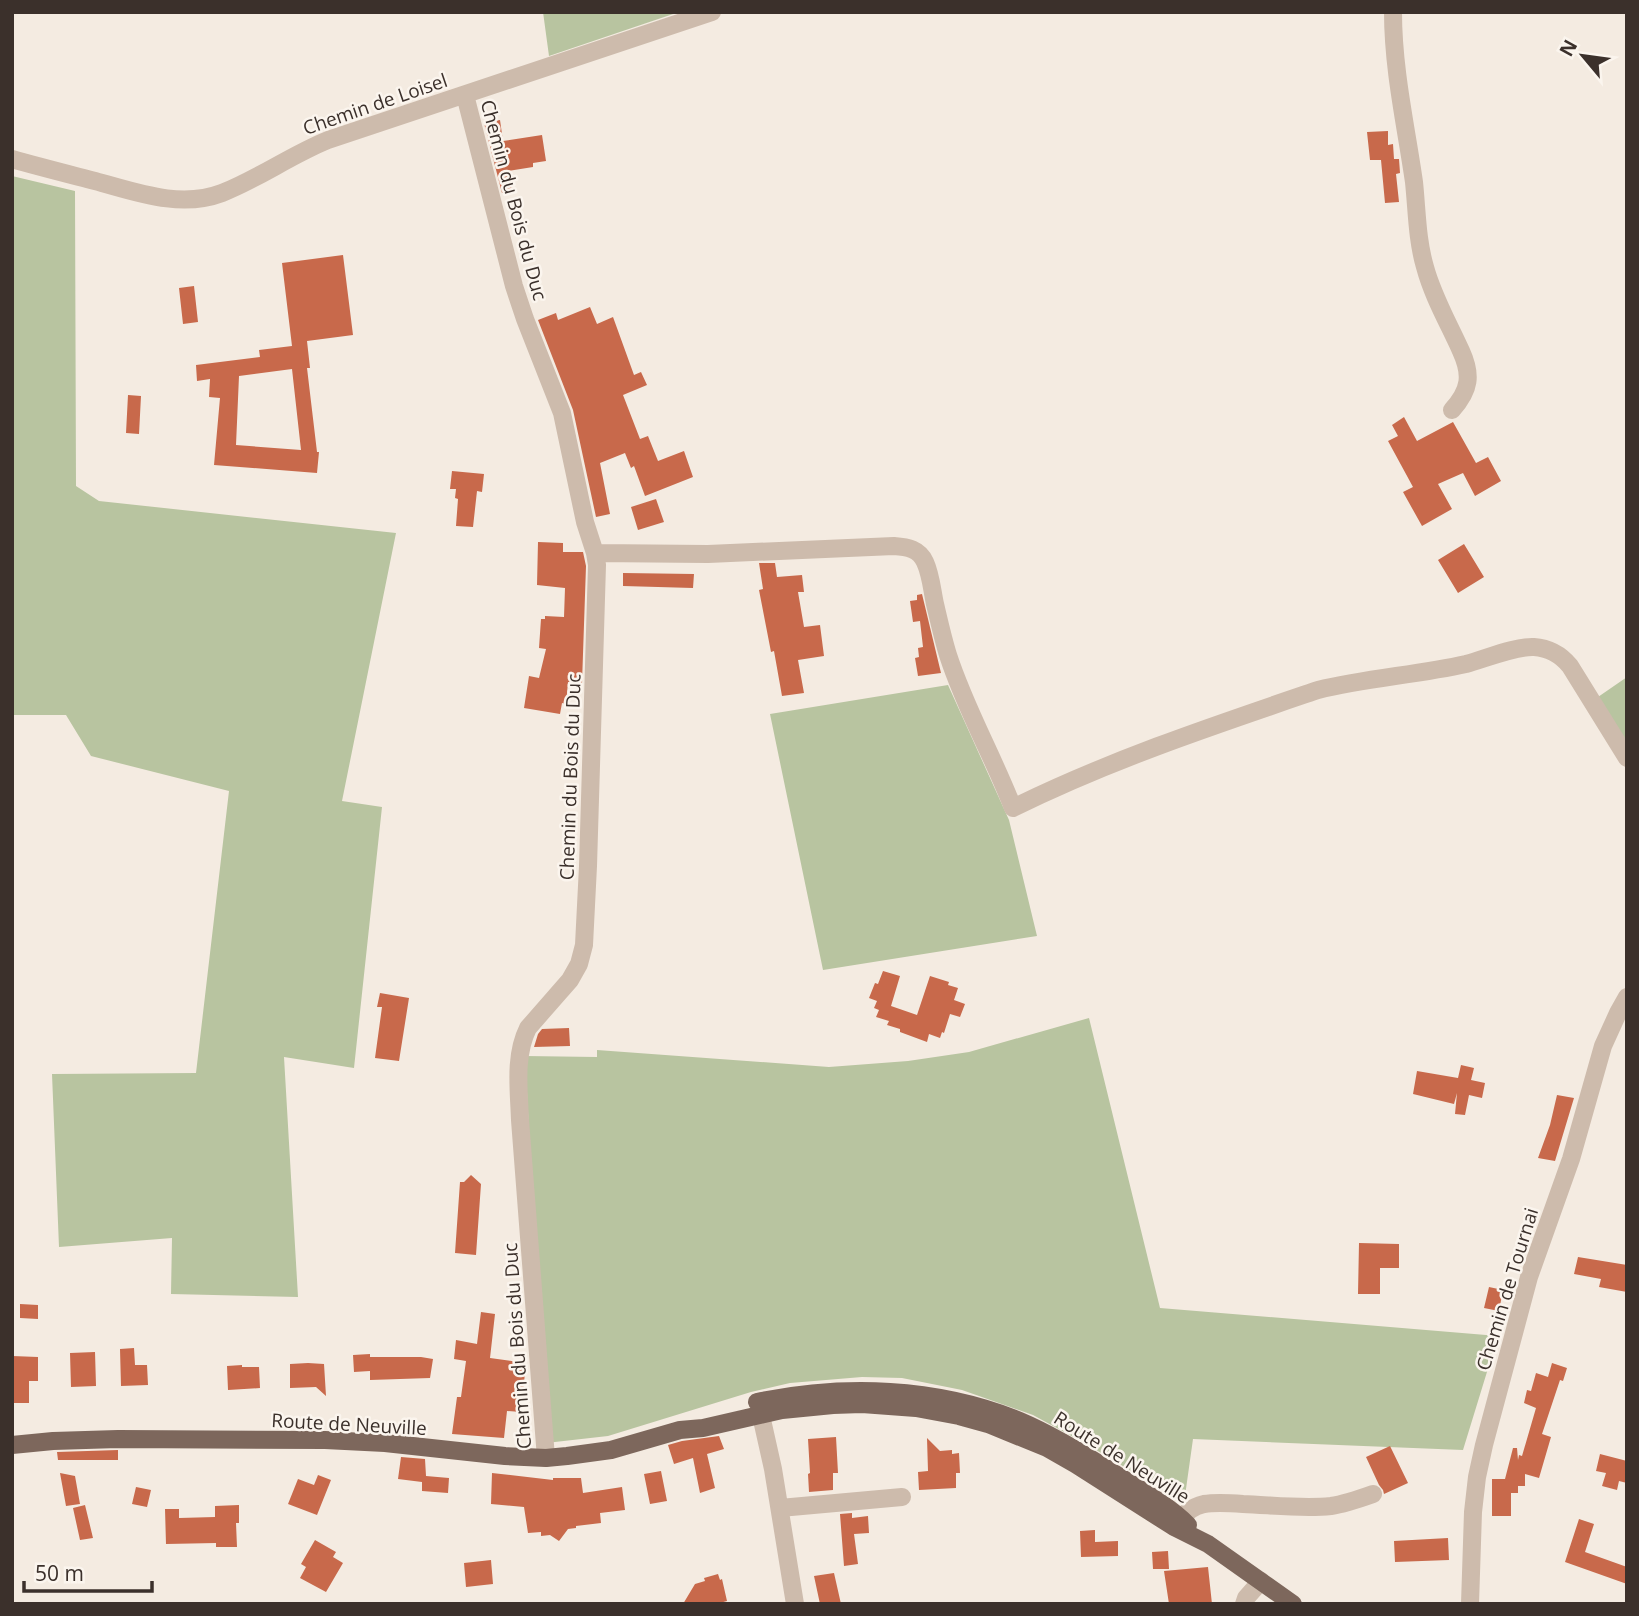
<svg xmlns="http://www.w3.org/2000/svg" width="1639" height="1616" font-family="'Open Sans',sans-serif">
	<rect width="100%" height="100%" fill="#f4ebe1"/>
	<!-- green -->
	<path fill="#b8c4a0" d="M543 12H679L549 56Z
		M12 176 75 191 76 486 99 501 396 533 342 801 382 807 354 1068 284 1057 298 1297 171 1294 172 1238 59 1247 52 1074 196 1073 229 791 91 756 66 715H12Z
		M1627 677V743L1598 697Z
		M948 685 1009 820 1037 936 823 970 770 714Z
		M1089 1018 1160 1308 1498 1336 1463 1450 1193 1439 1184 1503 1088 1445 1033 1415 962 1390 902 1378 862 1377 790 1383 751 1392 608 1436 546 1443 525 1056 597 1057V1050L829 1067 908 1061 969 1052Z"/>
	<!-- building -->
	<path fill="#c8694b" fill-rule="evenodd" d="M500 120 503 141 542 135 546 161 533 163V167L508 171 512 191 502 193 484 123Z
		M1388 131V145L1393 144 1394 159H1399L1400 173 1396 174 1399 202 1385 203 1381 160H1370L1367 132Z
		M343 255 353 335 307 341 310 368H307L317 452H319L317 473 214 465 220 398 209 397 210 379 197 381 196 365 260 357 259 350 292 346 282 263ZM292 369 301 450 236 445 239 376Z
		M194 286 198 322 183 324 179 288Z
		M590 307 597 324 613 317 634 375 641 372 647 385 623 395 640 439 648 436 658 461 684 451 693 477 645 496 634 466 631 468 625 453 600 463 610 514 596 517 573 410 538 320 556 313 558 320Z
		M128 395 141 396 139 434 126 433Z
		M1404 417 1417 441 1453 422 1476 463 1488 457 1501 481 1475 496 1463 473 1438 484 1452 509 1422 526 1403 492 1413 487 1388 441 1398 436 1392 425Z
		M452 471 484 474 482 492 477 491 473 527 456 526 458 499 455 498 456 489H450Z
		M656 499 664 522 638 530 631 507Z
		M538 542 563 543V552H583L586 566 582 683 568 682 566 704 562 703 560 714 524 708 529 676 539 678 546 649 539 648 541 619H545V616L564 617 565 588 537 585Z
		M1464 544 1484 577 1458 593 1438 560Z
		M759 563H775L777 577 802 575 804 592H798L804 627 820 625 824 656 798 660 804 693 782 696 774 651 771 652 759 590 763 589Z
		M623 573 694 574 693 588 623 586Z
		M922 594 941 673 918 676 915 658 919 657 918 648 923 647 920 621 913 622 910 601 917 600V595Z
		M883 971 900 976 891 1006 917 1015 930 976 949 982 948 985 958 988 954 1000 965 1004 960 1017 950 1014 944 1033 942 1032 940 1038 929 1034 927 1042 900 1032V1029L887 1025 889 1021 876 1017 879 1010 874 1008 877 1001 869 998 875 983 878 984Z
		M380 993 409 998 399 1061 375 1058 382 1007H377Z
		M569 1028 570 1046 534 1047 538 1034 542 1029Z
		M1461 1065 1474 1068 1471 1080 1485 1083 1482 1098 1469 1095 1465 1115 1455 1114 1457 1093 1454 1104 1413 1094 1417 1071 1458 1078Z
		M1557 1095 1574 1098 1555 1161 1538 1158 1550 1125Z
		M471 1175 481 1184 476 1255 455 1253 460 1182H464Z
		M1359 1243 1399 1244V1268H1380V1294H1358Z
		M1578 1257 1627 1265V1292L1599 1287 1601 1279 1574 1274Z
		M1489 1287 1503 1290 1499 1311 1484 1308Z
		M20 1304 38 1305V1319L20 1318Z
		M481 1312 495 1314 490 1358 526 1363 521 1412 507 1411 504 1438 452 1434 457 1397H461L466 1361 454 1359 456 1340 477 1344Z
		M134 1348 135 1365H147L148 1385 121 1386 120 1349Z
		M95 1352 96 1386 71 1387 70 1353Z
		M370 1354V1357H421L433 1359 430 1378 370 1380V1371L354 1372 353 1355Z
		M12 1356 38 1357V1381H29V1403H12Z
		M308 1363 324 1364 326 1396 316 1387 290 1388V1364Z
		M1552 1363 1567 1368 1563 1381 1560 1380 1542 1434 1551 1437 1539 1478 1525 1474V1486H1518V1493H1511V1516H1492V1479H1505L1513 1448H1517L1518 1460 1519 1455 1522 1456 1536 1408 1524 1403 1527 1390 1531 1391 1536 1373 1548 1377Z
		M242 1365V1367H259L260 1388 228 1390 227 1366Z
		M719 1436 724 1449 707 1454 715 1488 700 1493 693 1458 674 1464 668 1445 682 1441Z
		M836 1437 838 1473H833V1490L809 1492 808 1474 810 1473 808 1439Z
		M927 1438 940 1451 952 1450V1454L959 1453 960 1473H956V1488L919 1490 918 1472 928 1471Z
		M1390 1446 1408 1483 1384 1494 1383 1490 1379 1485 1366 1457Z
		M118 1450V1460H58L57 1452Z
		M1600 1454 1627 1461V1483L1619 1481 1617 1490 1602 1486 1606 1473 1596 1471Z
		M401 1457 425 1459 426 1476 449 1478 448 1493 422 1491V1482L398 1479Z
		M661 1471 667 1501 650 1504 644 1474Z
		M60 1473 75 1476 80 1504 66 1506Z
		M492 1473 553 1480V1478H581L583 1493 622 1487 625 1510 600 1513 601 1523 576 1526V1528L568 1529 559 1541 550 1535 541 1536V1532L528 1533 524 1507 491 1504Z
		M318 1475 331 1480 317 1515 288 1504 298 1479 314 1485Z
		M136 1487 151 1490 147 1507 132 1504Z
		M85 1505 93 1538 80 1540 73 1508Z
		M239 1505V1523H236L237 1547H216V1543L166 1544 165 1509H179V1518L215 1517V1506Z
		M852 1513V1518L868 1516 869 1533 854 1534 858 1564 844 1566 840 1514Z
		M1579 1519 1594 1524 1585 1552 1627 1567V1584L1565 1562Z
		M1095 1530V1542L1118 1541V1556L1081 1557 1080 1531Z
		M1448 1538 1449 1560 1395 1562 1394 1541Z
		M315 1540 336 1552 333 1557 343 1563 326 1592 300 1578 306 1567 301 1564Z
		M1168 1551 1169 1569H1153L1152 1552Z
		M491 1560 493 1584 466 1587 464 1563Z
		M1208 1567 1212 1604H1169L1164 1571Z
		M834 1573 841 1604H820L814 1576Z
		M718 1574 720 1580 722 1579 727 1601 716 1604H683L695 1584 705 1581 704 1578Z"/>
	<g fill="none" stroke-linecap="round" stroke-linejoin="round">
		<!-- minor -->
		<path stroke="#cdbbac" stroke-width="18" d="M1393 12C1393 70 1406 126 1414 182 1417 211 1417 240 1425 267 1433 297 1449 324 1461 351 1472 375 1470 390 1452 410
			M465 95 514 286 525 319 562 413 585 522 595 553 597 565 588 866 584 945 579 964 570 980 528 1028C514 1056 519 1090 520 1120L546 1458
			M12 159C40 167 68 174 95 181 136 192 180 209 222 193 258 179 291 155 328 140L712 12
			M595 553 708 554 894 546C908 547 919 549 925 562 931 575 932 590 935 604 939 621 943 639 948 655 965 708 993 756 1013 808 1110 760 1215 725 1318 690 1366 678 1417 675 1466 664 1485 659 1515 646 1534 647 1549 648 1561 655 1570 666L1627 758
			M758 1402 773 1469 795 1604
			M780 1508 902 1497
			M1174 1527C1181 1516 1191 1507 1204 1504 1216 1502 1230 1503 1243 1504 1271 1505 1302 1509 1331 1506 1345 1504 1359 1499 1373 1494
			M1244 1604 1246 1598 1261 1581
			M1470 1604 1473 1512 1477 1477 1484 1445 1529 1277 1571 1159 1603 1046 1618 1013 1627 997"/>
		<!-- major -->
		<path stroke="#7d675c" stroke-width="18" d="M757 1402C844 1384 937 1387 1020 1421 1053 1435 1084 1454 1114 1473 1139 1489 1167 1504 1188 1525
			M12 1445 53 1441 118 1439 325 1440 385 1443 505 1456 546 1458 567 1456 611 1450 680 1430 703 1428 782 1410 833 1405 862 1404 916 1408 959 1416 988 1424 1047 1448 1075 1464 1174 1527 1208 1544 1293 1604"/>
	</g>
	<g text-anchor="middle" stroke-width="5" stroke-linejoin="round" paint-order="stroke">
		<!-- street labels -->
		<g font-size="19" fill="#3b302b" stroke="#fbf5ee">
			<text transform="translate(375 104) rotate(-19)" y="7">Chemin de Loisel</text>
			<text transform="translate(514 200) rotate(75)" y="7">Chemin du Bois du Duc</text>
			<text transform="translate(570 777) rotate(-88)" y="7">Chemin du Bois du Duc</text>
			<text transform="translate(1507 1289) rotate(-73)" y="7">Chemin de Tournai</text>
			<text transform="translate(517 1346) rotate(-94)" y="7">Chemin du Bois du Duc</text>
			<text transform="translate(349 1424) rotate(3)" y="7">Route de Neuville</text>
			<text transform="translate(1122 1457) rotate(32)" y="7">Route de Neuville</text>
		</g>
	</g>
	<!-- border -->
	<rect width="1639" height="1616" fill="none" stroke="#3b302b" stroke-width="28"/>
	<!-- north arrow -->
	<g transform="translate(1583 56) rotate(299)" stroke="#fbf5ee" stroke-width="5" paint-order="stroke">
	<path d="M0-5L12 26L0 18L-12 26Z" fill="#3b302b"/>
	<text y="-10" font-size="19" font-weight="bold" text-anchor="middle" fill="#3b302b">N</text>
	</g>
	<!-- scale -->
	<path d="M24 1581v10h128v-10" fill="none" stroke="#3b302b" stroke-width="3.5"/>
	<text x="35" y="1581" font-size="21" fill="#3b302b" stroke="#fbf5ee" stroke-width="5" paint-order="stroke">50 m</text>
</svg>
